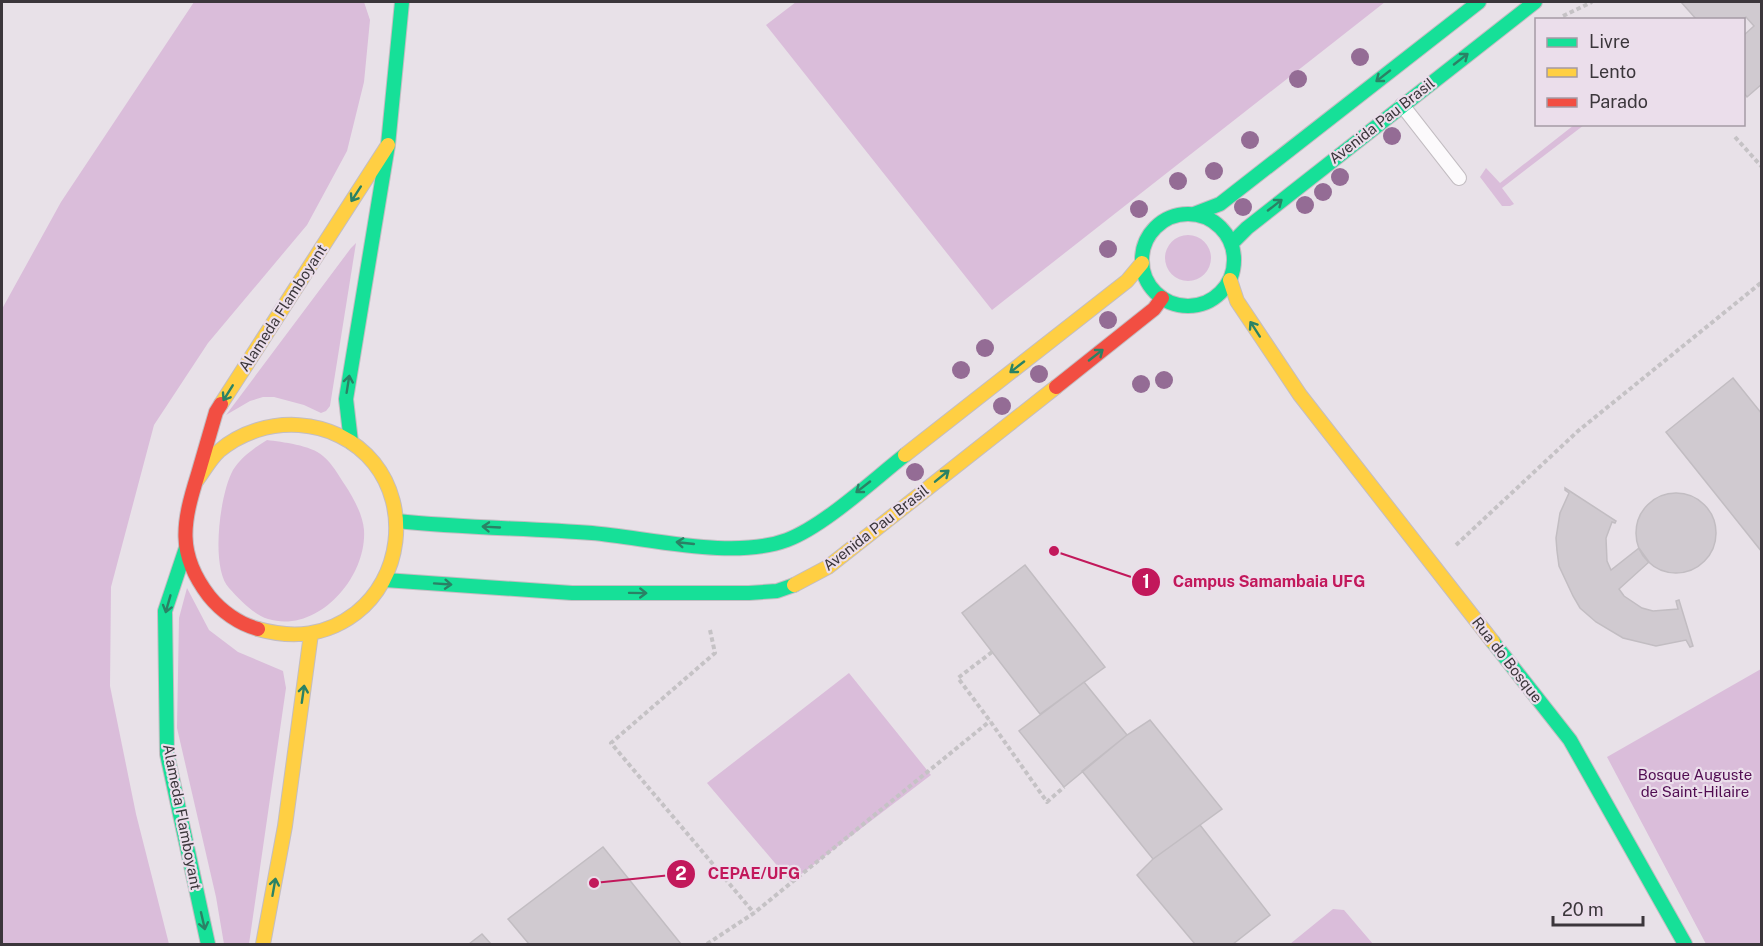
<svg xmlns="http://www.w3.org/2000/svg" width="1763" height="946" font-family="'Public Sans',sans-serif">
	<rect width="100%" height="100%" fill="#e8e1e8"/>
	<!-- green -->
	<path fill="#dabdda" d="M194 2H364L370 20 364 82 347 151 307 225 208 343 154 425 111 587 110 686 136 814 169 944H2V309L61 202Z
		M796 2H1385L992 310 766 25Z
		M1574 125H1584L1502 188 1514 204 1510 206H1502L1480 177 1486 168 1500 183Z
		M1165 258a23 23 0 1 1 46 0a23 23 0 1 1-46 0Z
		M356 243 330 406 326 411 321 413 304 405 274 397H263L250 401 226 415 351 248Z
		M267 440C282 442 311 445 323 456 332 463 339 476 345 485 353 497 363 515 364 530 367 578 317 634 268 619 253 614 240 600 229 588 210 568 220 493 233 470 241 457 254 448 267 440Z
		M187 588 209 630 238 652 283 671 286 688 249 944H224L216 897 177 728 179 618Z
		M1761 669V944H1706L1607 757Z
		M849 673 931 775 791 882 707 783Z
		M1333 909 1344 910 1373 944H1290Z"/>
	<!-- building -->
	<path fill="#d0cad0" stroke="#c2bdc2" stroke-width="1.5" d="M1681 2H1762V84L1747 97 1744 93V35L1754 26 1746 17 1743 20H1697Z
		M1733 378 1762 414V552L1666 432Z
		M1565 488 1616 521 1615 523 1612 522 1606 538 1607 561 1611 570 1639 548 1649 562 1619 589 1624 596 1642 608 1653 611 1678 609 1676 601 1679 600 1693 646 1690 647 1686 640 1656 646 1623 638 1596 622 1580 608 1573 596 1559 566 1557 551 1556 538 1560 513 1569 493 1565 490Z
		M1636 533a40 40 0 1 1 80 0a40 40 0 1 1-80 0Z
		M1025 565 1105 667 1040 714 962 613Z
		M1084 682 1127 735 1064 787 1019 731Z
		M1150 720 1222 809 1153 859 1082 771 1127 735Z
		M1200 825 1270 915 1233 944H1195L1137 875 1153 859Z
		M603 847 681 944H529L508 919Z
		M482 934 491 944H469Z"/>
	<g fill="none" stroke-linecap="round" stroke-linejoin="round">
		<!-- lane casing -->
		<g stroke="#c3bdc2" stroke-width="16">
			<path id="lane" d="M1402 105 1459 178"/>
		</g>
		<!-- fast casing -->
		<g stroke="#c3bdc2" stroke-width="16">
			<path id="fast" d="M1194 214 1220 204 1479 2
				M1142 260a46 46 0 1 1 92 0a46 46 0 1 1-92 0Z
				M1231 244 1247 228 1535 2
				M351 442 346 399 388 145 402 2
				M397 521C462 528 527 528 592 533 649 538 733 560 787 540 824 526 872 481 905 455
				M186 548 165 611 167 754 208 944
				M385 580 572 593H749L777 591 794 585
				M1493 642 1570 740 1685 944"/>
		</g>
		<!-- slow casing -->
		<g stroke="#c3bdc2" stroke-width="16">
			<path id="slow" d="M1230 280 1237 301 1300 395 1493 642
				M221 404 388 145
				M905 455 1127 281 1142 263
				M197 480C204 471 210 459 219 451 264 413 336 416 374 463 410 508 401 578 356 613 326 636 294 639 258 629
				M794 585 828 567 1056 387
				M263 944 285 826 311 634"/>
		</g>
		<!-- jam casing -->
		<g stroke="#c3bdc2" stroke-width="16">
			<path id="jam" d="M1056 387 1154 309 1162 298
				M221 404 216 412C210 433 204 453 198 474 183 522 176 553 209 596 221 611 239 624 258 629"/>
		</g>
		<!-- path -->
		<path stroke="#c5c2c5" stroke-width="4" stroke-dasharray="4.5 3" stroke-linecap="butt" d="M1563 16 1592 2
			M1735 137 1762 167
			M1456 545 1578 431 1762 282
			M710 630 715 653 611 743 754 913
			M992 652 958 678 990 721 1047 802 1064 787
			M707 944 754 913 990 721"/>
		<!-- lane -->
		<use href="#lane" stroke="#fcfafc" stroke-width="14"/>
		<!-- fast -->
		<use href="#fast" stroke="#16e098" stroke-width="14"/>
		<!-- slow -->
		<use href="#slow" stroke="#ffcf43" stroke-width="14"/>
		<!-- jam -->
		<use href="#jam" stroke="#f24e42" stroke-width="14"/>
	</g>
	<!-- trees -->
	<g fill="#946c95">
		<circle cx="1360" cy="57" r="9"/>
		<circle cx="1298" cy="79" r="9"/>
		<circle cx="1392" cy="136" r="9"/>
		<circle cx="1250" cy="140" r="9"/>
		<circle cx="1214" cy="171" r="9"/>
		<circle cx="1340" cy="177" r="9"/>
		<circle cx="1178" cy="181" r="9"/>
		<circle cx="1323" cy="192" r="9"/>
		<circle cx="1305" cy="205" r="9"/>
		<circle cx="1243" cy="207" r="9"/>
		<circle cx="1139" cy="209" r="9"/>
		<circle cx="1108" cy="249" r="9"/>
		<circle cx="1108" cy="320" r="9"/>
		<circle cx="985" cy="348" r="9"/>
		<circle cx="961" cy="370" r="9"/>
		<circle cx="1039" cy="374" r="9"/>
		<circle cx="1164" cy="380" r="9"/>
		<circle cx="1141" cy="384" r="9"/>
		<circle cx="1002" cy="406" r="9"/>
		<circle cx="915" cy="472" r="9"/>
	</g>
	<!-- one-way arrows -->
	<defs><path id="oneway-shaft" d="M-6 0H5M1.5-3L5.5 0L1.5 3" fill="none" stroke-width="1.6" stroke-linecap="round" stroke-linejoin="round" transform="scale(1.5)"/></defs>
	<g stroke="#2a8265">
		<use href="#oneway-shaft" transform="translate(1461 59) rotate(-38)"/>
		<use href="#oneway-shaft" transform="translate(1383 76) rotate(142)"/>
		<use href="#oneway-shaft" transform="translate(356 194) rotate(123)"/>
		<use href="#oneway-shaft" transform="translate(1275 205) rotate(-38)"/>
		<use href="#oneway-shaft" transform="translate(1255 329) rotate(-123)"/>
		<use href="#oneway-shaft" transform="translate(1096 355) rotate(-38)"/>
		<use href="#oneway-shaft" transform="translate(1017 367) rotate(142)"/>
		<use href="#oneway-shaft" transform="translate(348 384) rotate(-81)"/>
		<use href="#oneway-shaft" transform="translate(228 393) rotate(122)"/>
		<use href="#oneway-shaft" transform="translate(942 476) rotate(-39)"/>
		<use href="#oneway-shaft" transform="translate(863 487) rotate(142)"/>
		<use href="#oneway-shaft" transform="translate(491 527) rotate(-177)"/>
		<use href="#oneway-shaft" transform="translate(685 543) rotate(-174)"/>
		<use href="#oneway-shaft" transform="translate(443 584) rotate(4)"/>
		<use href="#oneway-shaft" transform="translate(638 593) rotate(1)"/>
		<use href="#oneway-shaft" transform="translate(168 604) rotate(106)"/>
		<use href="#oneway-shaft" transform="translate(303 694) rotate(-82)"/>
		<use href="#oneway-shaft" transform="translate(274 887) rotate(-80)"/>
		<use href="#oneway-shaft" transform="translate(203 921) rotate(77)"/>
	</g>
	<g text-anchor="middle" stroke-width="4.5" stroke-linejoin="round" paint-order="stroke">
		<!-- street labels -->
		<g font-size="15" fill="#3b363b" stroke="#ebdeeb">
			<text transform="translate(1382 121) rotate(-38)" y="5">Avenida Pau Brasil</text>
			<text transform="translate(283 308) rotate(-57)" y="5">Alameda Flamboyant</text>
			<text transform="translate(876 528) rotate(-38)" y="5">Avenida Pau Brasil</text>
			<text transform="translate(1507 660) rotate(52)" y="5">Rua do Bosque</text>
			<text transform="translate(182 817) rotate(79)" y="5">Alameda Flamboyant</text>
		</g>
		<!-- park labels -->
		<g font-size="15" fill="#500c51" stroke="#ebdeeb">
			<text x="1695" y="780">Bosque Auguste<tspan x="1695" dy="17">de Saint-Hilaire</tspan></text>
		</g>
	</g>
	<!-- callouts -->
	<path fill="none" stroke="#c2185b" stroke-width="2" d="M1054 551L1146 582M594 883L681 874"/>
	<g fill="#c2185b" stroke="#ebdeeb" stroke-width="2">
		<circle cx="1054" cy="551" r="6"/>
		<circle cx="594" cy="883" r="6"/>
		<circle cx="1146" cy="582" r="15"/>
		<circle cx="681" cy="874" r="15"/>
	</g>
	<g font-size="18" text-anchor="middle" font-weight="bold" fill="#fff">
		<text x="1146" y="588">1</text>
		<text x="681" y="880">2</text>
	</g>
	<g font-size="16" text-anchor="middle" font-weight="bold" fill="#c2185b" stroke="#ebdeeb" stroke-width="4.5" stroke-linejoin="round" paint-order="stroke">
		<text x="1269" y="587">Campus Samambaia UFG</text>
		<text x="754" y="879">CEPAE/UFG</text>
	</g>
	<!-- border -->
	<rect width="1763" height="946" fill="none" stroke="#3b363b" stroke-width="6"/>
	<!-- legend -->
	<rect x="1535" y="18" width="210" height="108" fill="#ebdeeb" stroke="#a59ba5" stroke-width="1.5"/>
	<rect x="1547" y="38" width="30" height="9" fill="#16e098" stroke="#a59ba5" stroke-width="1.5"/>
	<text x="1589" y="48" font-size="18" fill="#3b363b">Livre</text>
	<rect x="1547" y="68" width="30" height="9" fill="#ffcf43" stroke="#a59ba5" stroke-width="1.5"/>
	<text x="1589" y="78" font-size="18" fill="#3b363b">Lento</text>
	<rect x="1547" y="98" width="30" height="9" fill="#f24e42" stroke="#a59ba5" stroke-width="1.5"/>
	<text x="1589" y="108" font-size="18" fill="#3b363b">Parado</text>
	<!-- scale -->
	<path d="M1553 916v9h90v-9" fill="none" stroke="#3b363b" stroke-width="3"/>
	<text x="1562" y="916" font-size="18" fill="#3b363b" stroke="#ebdeeb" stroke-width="4.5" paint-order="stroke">20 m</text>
</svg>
